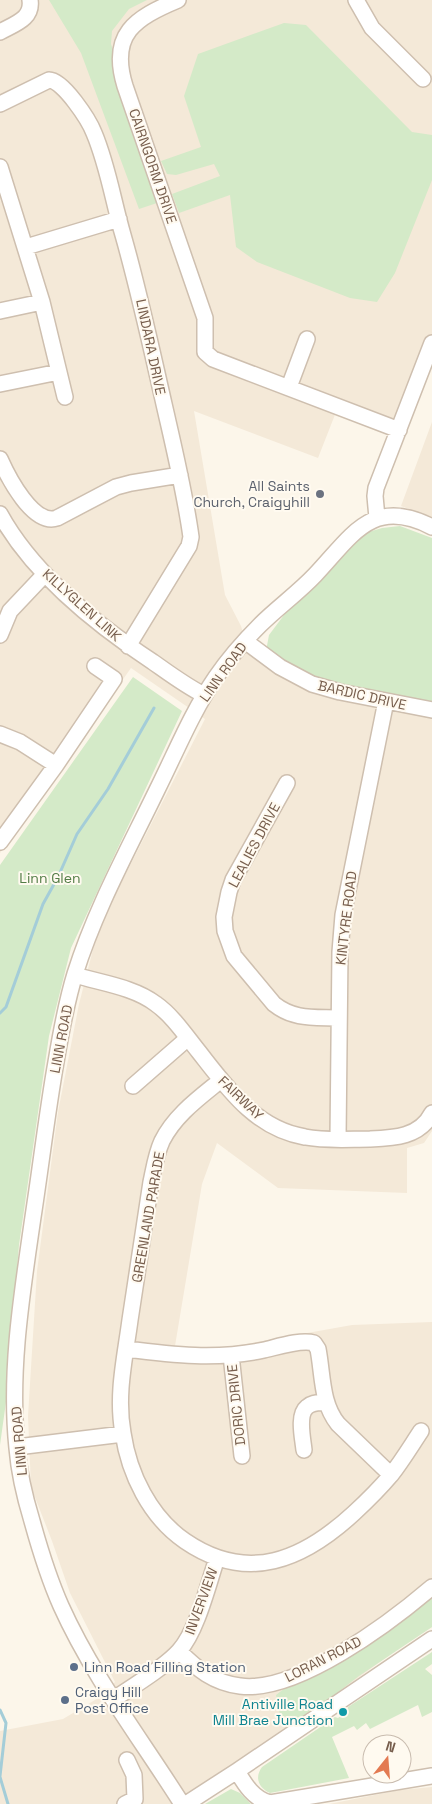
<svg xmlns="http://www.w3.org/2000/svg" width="432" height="1804" font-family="'Space Grotesk',sans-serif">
	<rect width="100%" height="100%" fill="#fcf6ea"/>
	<!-- residential -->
	<path fill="#f4e9d8" d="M0 0H432V343L399 430 338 407 318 458 194 411 225 595 241 626 250 656 284 679 332 698 432 715V1131L424 1143 407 1148V1193L278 1188 217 1143 202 1184 175 1346 201 1348 229 1347 352 1325 432 1322V1627L396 1650 324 1703 172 1804H0V1731L63 1719 100 1697 115 1682 70 1593 52 1541 31 1487 28 1416 37 1271 58 1112 79 1004 99 926 205 719 131 668 0 853Z
		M432 422V518L401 506Z
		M432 1787V1804H329L400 1790Z"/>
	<!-- green -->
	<path fill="#d4eac8" d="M49 0H147L129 9 112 31 111 44 160 202 139 209 81 53Z
		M284 23 306 25 412 132 432 135V180L395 273 377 302 350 298 257 262 236 247 230 195 179 213 172 194 220 176 214 164 176 175 167 174 161 161 201 147 184 96 198 54Z
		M400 526 432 538V706L331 684 296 671 266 651 269 635 287 611 332 566 345 548 365 533 382 528Z
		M133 677 182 711 71 948 49 1036 19 1245 6 1402 0 1445V865Z
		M432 1593V1627L359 1676 324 1703 299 1720H292L280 1715 276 1695 285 1688 319 1675 351 1652 391 1630 417 1610Z
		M432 1652V1664L425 1669 432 1675V1712L422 1717 418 1705 370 1729 366 1723 357 1730 354 1726 332 1737 349 1778 270 1793C259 1788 254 1778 262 1767L335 1717 338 1718 347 1711 348 1707Z
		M231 1789 240 1793 251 1804H205Z"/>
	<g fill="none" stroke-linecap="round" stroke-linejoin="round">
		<!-- stream -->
		<path stroke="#a4cdd8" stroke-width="3" d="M0 1013 6 1007 43 904 58 877 77 834 108 789 154 708
			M0 1710 6 1723 0 1776
			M0 1777 8 1804"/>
		<!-- minor casing -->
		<g stroke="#cebfaf" stroke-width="18">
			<path id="minor" d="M178 0C135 18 109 34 125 86L205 318V352L213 359 399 430
				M356 0 372 28 423 79
				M0 32C14 24 33 19 30 0
				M0 104 49 80C63 80 89 120 94 133 108 166 113 201 123 235 139 291 151 347 164 404 174 448 185 493 191 537L189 546 128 646
				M0 167 42 302 65 397
				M26 247 119 219
				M0 311 42 302
				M0 384 59 372
				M289 387 307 339
				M0 459C8 477 33 526 57 518L116 487 131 483 180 475
				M0 514C33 574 97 625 153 662 170 674 186 686 204 695
				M377 518 375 496 376 488 432 343
				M0 635 10 611 45 574
				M245 641 280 667 312 684 340 692 432 710
				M0 734 20 742 56 765
				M287 783 233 880 229 892 224 917 225 931 234 956 274 1004C294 1020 314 1017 338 1018
				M0 842 56 765 114 679 95 666
				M75 975C101 983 134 987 156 1004 173 1016 186 1036 199 1052 228 1089 256 1129 305 1137 326 1141 349 1139 370 1139 394 1138 420 1137 432 1113
				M221 1080C199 1098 175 1115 162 1141 156 1154 154 1168 151 1182 144 1228 137 1274 130 1320 125 1358 116 1395 123 1433 129 1474 150 1517 185 1541 248 1584 303 1560 354 1513 367 1501 380 1488 391 1475 402 1461 411 1446 421 1431
				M133 1086 188 1038
				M338 1139 340 952 343 915 386 701
				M126 1349C173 1355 217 1360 264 1350 277 1347 301 1339 314 1343L318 1349C323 1375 321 1403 338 1424L391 1475
				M231 1355 242 1456
				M17 1447 123 1434
				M304 1450C303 1439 297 1415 307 1407 312 1402 320 1403 326 1402
				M179 1651C197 1669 214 1683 240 1686 296 1694 391 1622 432 1587
				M114 1699C132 1687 165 1667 179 1651 197 1631 208 1585 217 1558
				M237 1771C245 1785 254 1799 270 1803L432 1776
				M125 1804 135 1799 134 1775 127 1760
				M182 1804C141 1739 93 1677 61 1606 49 1579 40 1550 32 1521 25 1498 19 1473 17 1448 9 1371 22 1293 33 1217 41 1165 47 1113 56 1062 61 1032 66 1003 75 974 95 910 128 850 157 790 176 752 192 712 216 677 229 658 244 641 260 625 277 608 298 593 315 575 352 536 372 496 432 527
				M186 1804 237 1771 432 1639"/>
		</g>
		<!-- minor -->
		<use href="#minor" stroke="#fff" stroke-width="15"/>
	</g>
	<!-- markers -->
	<circle fill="#6b7280" stroke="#fffaf0" stroke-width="2" cx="320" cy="494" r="5"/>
	<g fill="#5c6f8a" stroke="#fffaf0" stroke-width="2">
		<circle cx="74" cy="1667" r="5"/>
		<circle cx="65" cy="1700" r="5"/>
	</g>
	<circle fill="#0f9aa8" stroke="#fffaf0" stroke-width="2" cx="343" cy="1712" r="5"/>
	<g text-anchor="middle" stroke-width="4" stroke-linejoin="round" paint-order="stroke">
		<!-- street labels -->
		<g font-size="14" fill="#775e4d" stroke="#fffaf0">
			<text transform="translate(153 166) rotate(71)" y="5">CAIRNGORM DRIVE</text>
			<text transform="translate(151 347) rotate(78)" y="5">LINDARA DRIVE</text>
			<text transform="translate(82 605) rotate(42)" y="5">KILLYGLEN LINK</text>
			<text transform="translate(223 672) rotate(-54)" y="5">LINN ROAD</text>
			<text transform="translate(362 695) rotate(13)" y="5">BARDIC DRIVE</text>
			<text transform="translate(254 845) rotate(-62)" y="5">LEALIES DRIVE</text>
			<text transform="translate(346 918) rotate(-83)" y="5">KINTYRE ROAD</text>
			<text transform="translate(61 1039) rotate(-79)" y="5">LINN ROAD</text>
			<text transform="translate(241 1098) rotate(44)" y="5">FAIRWAY</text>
			<text transform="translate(148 1217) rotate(-80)" y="5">GREENLAND PARADE</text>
			<text transform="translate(236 1405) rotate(-96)" y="5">DORIC DRIVE</text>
			<text transform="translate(19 1441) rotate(-95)" y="5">LINN ROAD</text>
			<text transform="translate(201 1601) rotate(-70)" y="5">INVERVIEW</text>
			<text transform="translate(323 1659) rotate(-27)" y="5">LORAN ROAD</text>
		</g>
		<!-- worship labels -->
		<g font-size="14" fill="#5b616d" stroke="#fffaf0" text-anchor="end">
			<text x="310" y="491">All Saints<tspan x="310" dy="16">Church, Craigyhill</tspan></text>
		</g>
		<!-- park labels -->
		<g font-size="14" fill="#527c45" stroke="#fffaf0">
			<text x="50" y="883">Linn Glen</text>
		</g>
		<!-- service labels -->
		<g font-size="14" fill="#4e5e75" stroke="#fffaf0" text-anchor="start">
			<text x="84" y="1672">Linn Road Filling Station</text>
			<text x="75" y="1697">Craigy Hill<tspan x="75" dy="16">Post Office</tspan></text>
		</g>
		<!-- culture labels -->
		<g font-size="14" fill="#0d838f" stroke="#fffaf0" text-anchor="end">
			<text x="333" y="1709">Antiville Road<tspan x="333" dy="16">Mill Brae Junction</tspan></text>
		</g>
	</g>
	<!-- north arrow -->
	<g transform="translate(387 1759) rotate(17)"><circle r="24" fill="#fffaf0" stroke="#c9bcaf"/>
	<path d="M0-4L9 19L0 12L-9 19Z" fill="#e37a52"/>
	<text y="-8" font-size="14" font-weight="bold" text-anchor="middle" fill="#775e4d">N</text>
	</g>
</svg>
